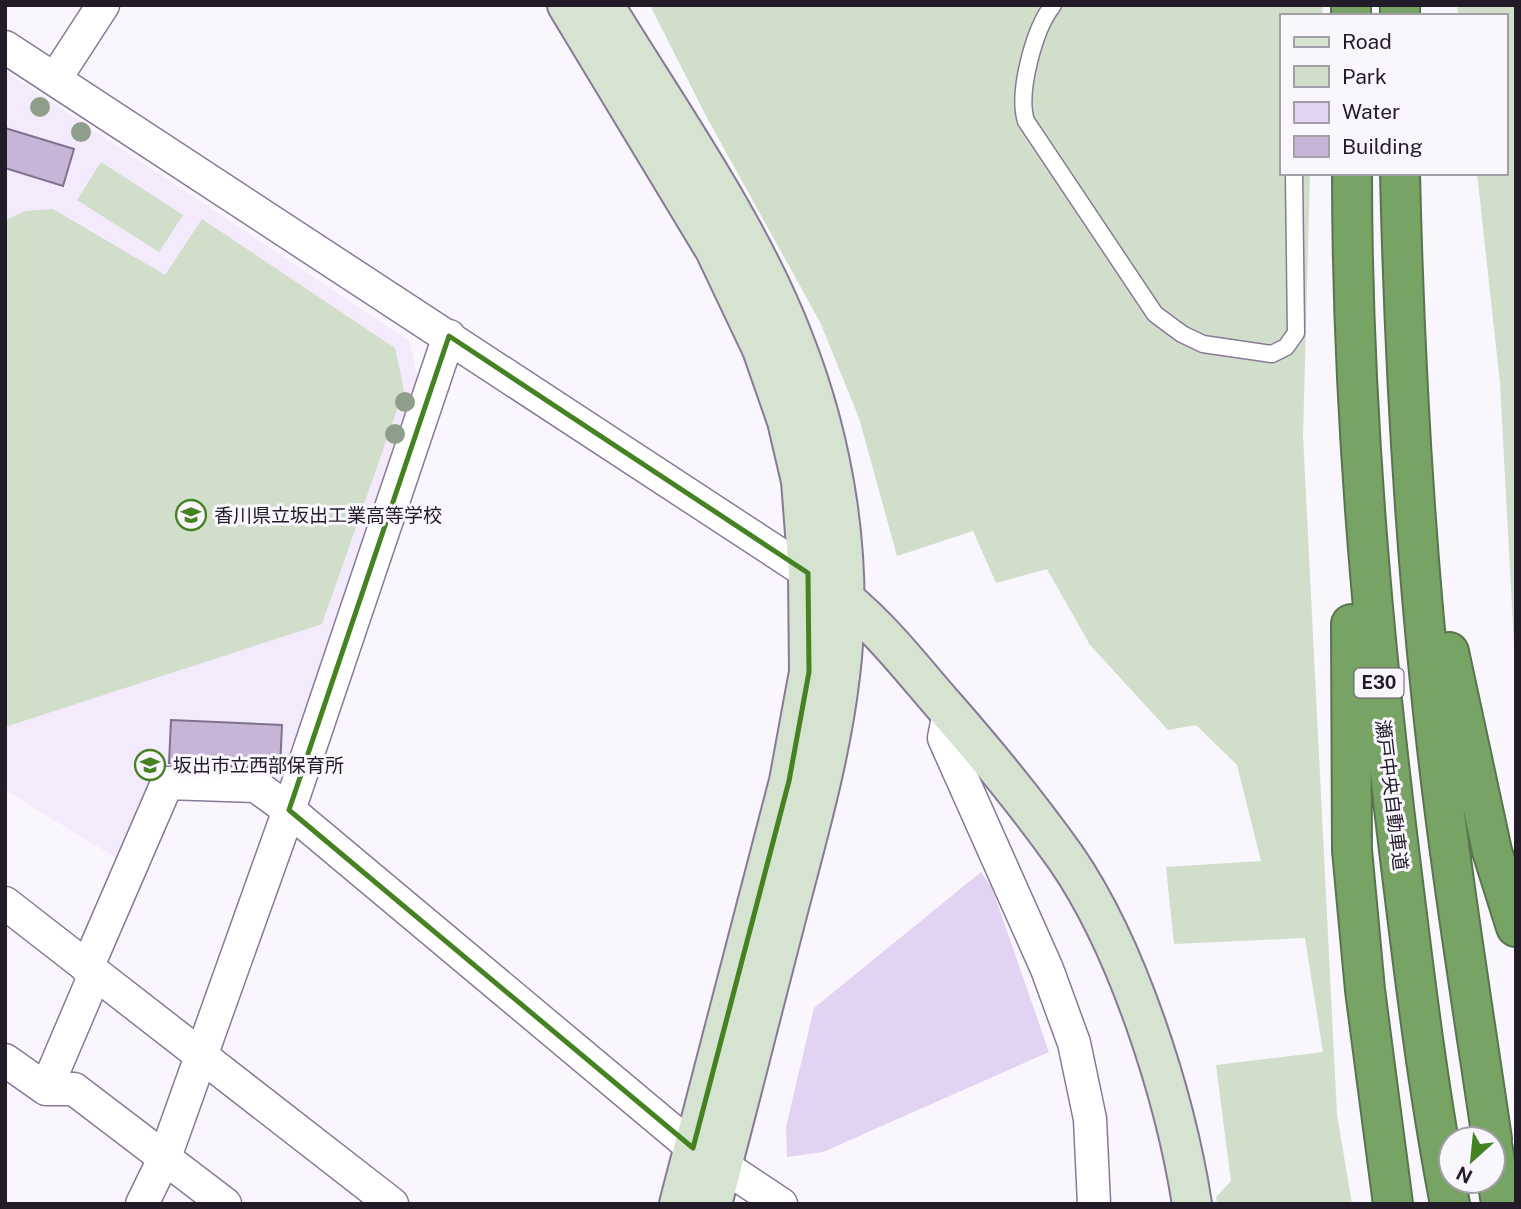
<svg xmlns="http://www.w3.org/2000/svg" width="1521" height="1209" font-family="'Public Sans','Noto Sans JP',sans-serif">
	<rect width="100%" height="100%" fill="#f9f6fd"/>
	<!-- built -->
	<path fill="#f3ebfc" d="M5 71 409 341 419 383 288 782 163 776 126 864 5 790Z"/>
	<!-- green -->
	<path fill="#d0deca" d="M650 5H1323L1322 16H1281V173H1310L1303 436 1337 1115 1352 1204H1217L1216 1197 1231 1181 1216 1065 1323 1052 1305 938 1174 944 1166 867 1261 861 1237 765 1196 725 1168 730 1090 645 1047 569 996 583 973 531 897 556 859 418 820 322 706 116Z
		M1457 5H1516V682L1500 383 1477 173H1505V16H1458Z
		M101 162 183 215 159 252 77 200Z
		M53 209 165 275 202 219 395 348 404 390 322 624 5 727V220L26 211Z"/>
	<!-- water -->
	<path fill="#e3d3f2" d="M981 872 992 888 1049 1052 823 1152 787 1157 786 1127 814 1008Z"/>
	<!-- building -->
	<path fill="#c6b5d6" stroke="#817190" stroke-width="2" d="M5 128 74 149 63 186 5 168Z
		M171 720 282 725 280 769 213 765 212 773 178 771V764L169 763Z"/>
	<g fill="none" stroke-linecap="round" stroke-linejoin="round">
		<!-- lane casing -->
		<g stroke="#897998" stroke-width="19">
			<path id="lane" d="M1053 5C1034 29 1017 93 1026 121L1155 314 1182 334 1203 344 1272 354 1286 347 1296 333 1294 173"/>
		</g>
		<!-- street casing -->
		<g stroke="#897998" stroke-width="35">
			<path id="street" d="M5 47 808 573
				M55 79 103 5
				M949 712 944 738 1047 969 1074 1043 1090 1119 1094 1204
				M5 903 392 1204
				M87 968 167 783 256 786 289 810 693 1148
				M5 1060 46 1089H74L225 1204
				M46 1089 95 974
				M722 1165 781 1204
				M142 1204 165 1157 289 810 449 336"/>
		</g>
		<!-- secondary casing -->
		<g stroke="#897998" stroke-width="42">
			<path id="secondary" d="M567 5 715 250 762 349 787 421 801 481 808 573 809 672 789 781 679 1204
				M604 5C669 112 748 222 793 338 835 444 854 563 840 676 830 761 805 844 784 926 760 1018 737 1111 712 1204
				M830 588C876 621 910 667 947 709 989 757 1029 806 1066 858 1128 948 1175 1096 1192 1204"/>
		</g>
		<!-- highway casing -->
		<g stroke="#59744f" stroke-width="42">
			<path id="highway" d="M1351 16V5
				M1400 16V5
				M1352 173C1352 402 1372 631 1400 858 1414 973 1428 1090 1450 1204
				M1400 173C1404 347 1413 519 1431 692 1446 842 1470 990 1492 1139
				M1351 624 1352 850 1365 990 1393 1204
				M1449 652 1492 851 1516 927
				M1493 1149 1501 1204"/>
		</g>
		<!-- lane -->
		<use href="#lane" stroke="#fff" stroke-width="16"/>
		<!-- street -->
		<use href="#street" stroke="#fff" stroke-width="32"/>
		<!-- secondary -->
		<use href="#secondary" stroke="#d6e3d0" stroke-width="38"/>
		<!-- highway -->
		<use href="#highway" stroke="#77a364" stroke-width="38"/>
	</g>
	<!-- trees -->
	<g fill="#8f9e8a">
		<circle cx="40" cy="107" r="10"/>
		<circle cx="81" cy="132" r="10"/>
		<circle cx="405" cy="402" r="10"/>
		<circle cx="395" cy="434" r="10"/>
	</g>
	<!-- marked area -->
	<path fill="none" stroke="#448222" stroke-width="5" stroke-linejoin="round" d="M449 336 808 573 809 672 789 781 693 1148 289 810Z"/>
	<!-- icons -->
	<defs>
		<g id="school-ring" transform="scale(1.575)"><circle r="9.5" fill="#f9f6fd" stroke="#448222" stroke-width="1.5"/><path d="M0-5L7-2L0 1L-7-2ZM-4 1L0 2.5L4 1V4Q0 6-4 4Z" fill="#448222"/></g>
	</defs>
	<g fill-rule="evenodd">
		<use href="#school-ring" x="191" y="515"/>
		<use href="#school-ring" x="150" y="765"/>
	</g>
	<g text-anchor="middle" stroke-width="6" stroke-linejoin="round" paint-order="stroke">
		<!-- shield labels -->
		<rect fill="#f9f6fd" stroke="#625d68" stroke-width="2" x="1354.5" y="668.5" width="49" height="29" rx="5"/>
		<g font-size="18" font-weight="bold" fill="#221c28">
			<text x="1379" y="689">E30</text>
		</g>
		<!-- poi labels -->
		<g font-size="19" fill="#221c28" stroke="#f9f6fd" text-anchor="start">
			<text x="214" y="522">香川県立坂出工業高等学校</text>
			<text x="173" y="772">坂出市立西部保育所</text>
		</g>
		<!-- street labels -->
		<g font-size="19" fill="#221c28" stroke="#f9f6fd">
			<text transform="translate(1392 795) rotate(83)" y="7">瀬戸中央自動車道</text>
		</g>
	</g>
	<!-- border -->
	<rect width="1521" height="1209" fill="none" stroke="#221c28" stroke-width="14"/>
	<!-- legend -->
	<rect x="1280" y="14" width="228" height="161" fill="#f9f6fd" stroke="#a39fa8" stroke-width="2"/>
	<rect x="1294" y="37" width="35" height="10" fill="#d6e3d0" stroke="#a39fa8" stroke-width="2"/>
	<text x="1342" y="49" font-size="21" fill="#221c28">Road</text>
	<rect x="1294" y="66" width="35" height="21" fill="#d0deca" stroke="#a39fa8" stroke-width="2"/>
	<text x="1342" y="84" font-size="21" fill="#221c28">Park</text>
	<rect x="1294" y="102" width="35" height="21" fill="#e3d3f2" stroke="#a39fa8" stroke-width="2"/>
	<text x="1342" y="119" font-size="21" fill="#221c28">Water</text>
	<rect x="1294" y="136" width="35" height="21" fill="#c6b5d6" stroke="#a39fa8" stroke-width="2"/>
	<text x="1342" y="154" font-size="21" fill="#221c28">Building</text>
	<!-- north arrow -->
	<g transform="translate(1472 1160) rotate(207)"><circle r="33" fill="#f9f6fd" stroke="#a39fa8" stroke-width="2"/>
	<path d="M0-5L12 26L0 18L-12 26Z" fill="#448222"/>
	<text y="-10" font-size="19" font-weight="bold" text-anchor="middle" fill="#221c28">N</text>
	</g>
</svg>
